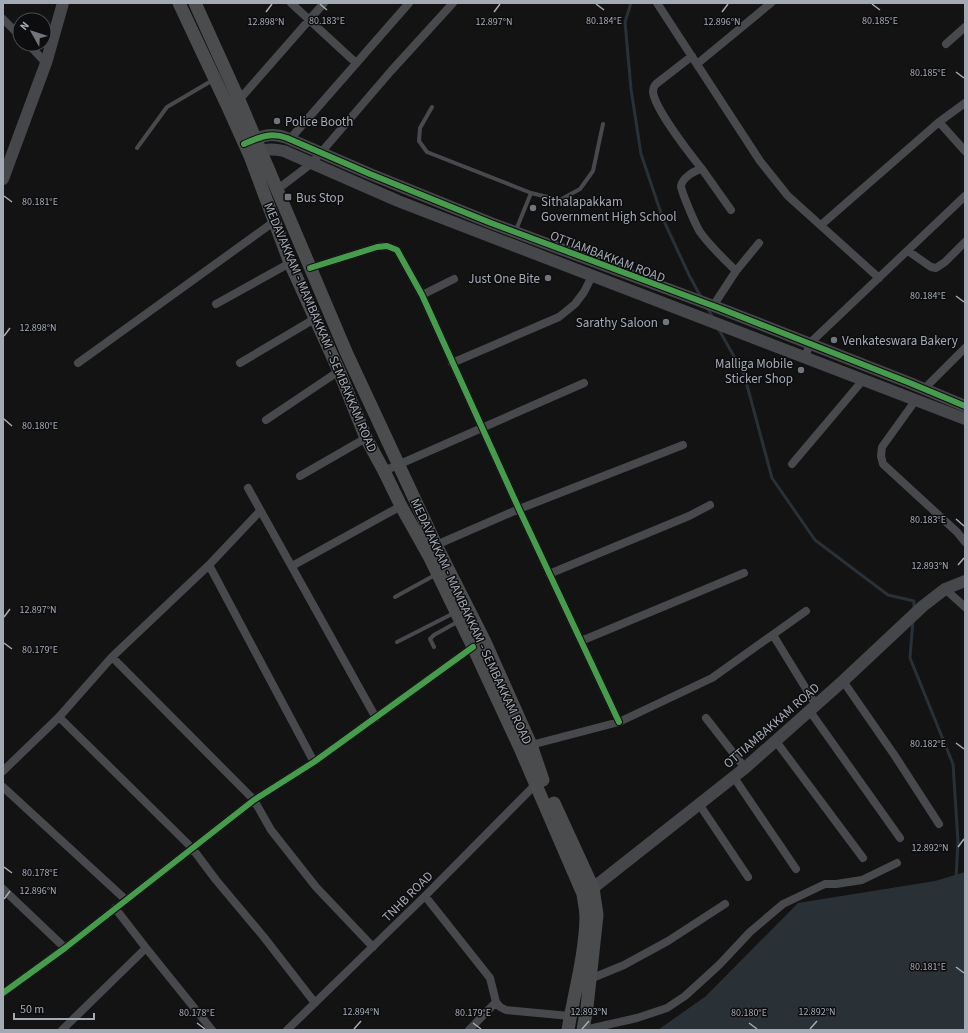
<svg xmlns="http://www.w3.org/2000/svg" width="968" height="1033" font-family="'Source Sans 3',sans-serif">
	<rect width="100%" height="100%" fill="#131313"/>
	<!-- water -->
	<path fill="#293136" d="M965 872V1030H658L706 996 798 903 935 881Z"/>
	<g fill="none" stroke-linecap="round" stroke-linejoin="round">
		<!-- stream -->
		<path stroke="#293136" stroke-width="3" d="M631 3 625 22 631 89 641 154 663 219 689 275 701 297
			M707 307 713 318
			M718 328 744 374 772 478 815 540 888 595 914 601V609
			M913 620 910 658 953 764 958 842 956 878"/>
		<!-- lane -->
		<path stroke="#47494c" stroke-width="4" d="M432 107 420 128 419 141 427 152 531 193
			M137 148 167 107 213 80
			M516 230 531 193 560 200 580 189 593 171 603 124
			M395 597 435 575
			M397 642 454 613
			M434 647 430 639 434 635 459 621"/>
		<!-- street -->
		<path stroke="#47494c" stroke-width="8" d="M291 3 356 63
			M657 3 760 161 788 196 879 278
			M3 19 20 36
			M28 44 46 63
			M946 44 965 27
			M692 56 656 84C654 86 653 89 653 92 655 109 690 154 702 169 695 170 682 178 681 186 681 191 696 226 700 232 710 246 723 258 736 271
			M697 64 771 3
			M239 100 324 3
			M939 122 965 151
			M290 139 409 3
			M702 169 731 210
			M278 189 312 163 391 71 453 3
			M821 225 939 122 965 103
			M908 251 931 267 936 268 945 262 965 242
			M310 268 377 247 387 246 397 250 422 295 519 509 619 722
			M422 295 454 279
			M216 304 290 263
			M713 306 736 271 759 243
			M805 358 810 343 965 196
			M78 363 275 221
			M240 363 316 318
			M452 363 559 317 575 304 584 292 592 276
			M924 389 965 348
			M915 401 882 447 881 456 883 464 957 532 965 542
			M266 420 339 371
			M792 464 863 380
			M384 471 584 383
			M300 476 366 438
			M248 488 376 718
			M436 545 519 509 683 445
			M209 565 314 762
			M292 566 401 506
			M549 574 689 516 710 505
			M945 589 965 607
			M773 635 816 705
			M581 641 744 573
			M112 657 254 800 271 830 316 887 373 947
			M843 681 895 756 939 824
			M809 710 900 838
			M59 717 192 848 216 880 263 936 315 1003
			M706 718 745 768
			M775 740 863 858
			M531 745 619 722 712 678 806 611
			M3 771 59 717 112 657 209 565 260 511
			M733 776 796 869
			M3 787 126 900
			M699 804 748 877
			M3 889 65 948
			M425 896 490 978 496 1002 500 1007 506 1010 570 1016
			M115 908 146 948 212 1030
			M590 979 624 965 668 941 725 904
			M3 993 65 948 254 800 314 762 473 647
			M62 1030 146 948
			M287 1030 425 896 538 782
			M469 1030 496 1002
			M584 1030 637 1018 667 1008 685 996 719 965 750 932 783 904 825 884H836L862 880 897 863"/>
		<!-- secondary -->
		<path stroke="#46474a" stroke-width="12" d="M247 142C263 136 271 132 287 138L370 174 491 223 719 308 910 383 965 406
			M252 155C264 149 271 148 284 151L398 201 965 419
			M3 179 46 63 63 3
			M593 888 745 768 843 681 923 606 945 589 965 581"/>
		<!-- primary -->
		<path stroke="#4a4c4e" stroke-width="13" d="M179 3 227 105 250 156 290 263 339 371 366 438 384 471 401 506 429 556 473 647 520 748 583 894C584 902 586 910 586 918 585 956 574 993 568 1030
			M195 3 239 100 347 354 436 545 485 642 531 745 543 780
			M554 803 593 888 597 915 587 1007 583 1030"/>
		<!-- cycleway casing -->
		<g stroke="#0d0d0f" stroke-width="8">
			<path id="cycleway" d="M244 144C260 137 270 132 287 138L370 174 491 223 719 308 910 383 965 406
				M310 268 377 247 387 246 397 250 422 295 519 509 619 722
				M3 993 65 948 254 800 314 762 473 647"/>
		</g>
		<!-- cycleway -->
		<use href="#cycleway" stroke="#469c4c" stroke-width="6"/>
	</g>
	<!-- ticks -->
	<path fill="none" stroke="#a4aab4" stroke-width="1.5" d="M320 4 327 10M596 4 604 10M872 4 880 10M266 12 272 4M494 12 500 4M722 12 728 4M956 72 964 78M4 196 12 202M956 296 964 302M4 336 10 328M4 419 12 426M956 519 964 526M958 565 964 558M4 617 10 609M4 643 12 649M956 743 964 749M958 847 964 839M4 867 12 873M4 899 10 891M956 967 964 973M197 1023 205 1029M473 1023 481 1029M749 1023 757 1029M354 1029 361 1021M582 1029 589 1021M810 1029 817 1021"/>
	<!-- markers -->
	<g fill="#71757c" stroke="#0d0d0f" stroke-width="1.5">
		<circle cx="277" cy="121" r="4"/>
		<rect x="284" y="193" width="8" height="8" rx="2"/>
		<circle cx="533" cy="208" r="4"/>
		<circle cx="548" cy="278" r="4"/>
		<circle cx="666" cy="322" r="4"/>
		<circle cx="834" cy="340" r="4"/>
		<circle cx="801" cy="370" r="4"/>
	</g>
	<g text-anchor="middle" stroke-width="3" stroke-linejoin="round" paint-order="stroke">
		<!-- poi labels -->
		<g font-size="13" fill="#a4aab4" stroke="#0d0d0f" text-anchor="start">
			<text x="285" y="126">Police Booth</text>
			<text x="296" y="202">Bus Stop</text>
			<text x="541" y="206">Sithalapakkam<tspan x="541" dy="15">Government High School</tspan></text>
			<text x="540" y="283" text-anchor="end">Just One Bite</text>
			<text x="658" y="327" text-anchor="end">Sarathy Saloon</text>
			<text x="842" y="345">Venkateswara Bakery</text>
			<text x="793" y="368" text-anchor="end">Malliga Mobile<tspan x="793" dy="15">Sticker Shop</tspan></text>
		</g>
		<!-- street labels -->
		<g font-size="13" fill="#a4aab4" stroke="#0d0d0f">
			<text transform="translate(608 256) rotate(21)" y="5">OTTIAMBAKKAM ROAD</text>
			<text transform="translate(321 327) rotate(67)" y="5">MEDAVAKKAM - MAMBAKKAM - SEMBAKKAM ROAD</text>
			<text transform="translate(472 621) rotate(65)" y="5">MEDAVAKKAM - MAMBAKKAM - SEMBAKKAM ROAD</text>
			<text transform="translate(771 725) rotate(-41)" y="5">OTTIAMBAKKAM ROAD</text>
			<text transform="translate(407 896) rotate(-45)" y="5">TNHB ROAD</text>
		</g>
	</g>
	<g font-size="10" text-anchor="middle" fill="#a4aab4" stroke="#0d0d0f" stroke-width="3" stroke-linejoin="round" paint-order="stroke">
		<text x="327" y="24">80.183°E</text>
		<text x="604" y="24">80.184°E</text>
		<text x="880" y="24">80.185°E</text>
		<text x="266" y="25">12.898°N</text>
		<text x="494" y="25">12.897°N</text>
		<text x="722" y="25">12.896°N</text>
		<text x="928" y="76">80.185°E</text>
		<text x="40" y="205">80.181°E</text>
		<text x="928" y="299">80.184°E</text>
		<text x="38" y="331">12.898°N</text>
		<text x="40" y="429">80.180°E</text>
		<text x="928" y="523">80.183°E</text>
		<text x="930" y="569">12.893°N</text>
		<text x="38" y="613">12.897°N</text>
		<text x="40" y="653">80.179°E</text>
		<text x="928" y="747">80.182°E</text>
		<text x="930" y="851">12.892°N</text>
		<text x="40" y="876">80.178°E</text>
		<text x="38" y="894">12.896°N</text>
		<text x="928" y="970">80.181°E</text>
		<text x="361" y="1015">12.894°N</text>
		<text x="589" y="1015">12.893°N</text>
		<text x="817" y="1015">12.892°N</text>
		<text x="197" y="1016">80.178°E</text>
		<text x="473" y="1016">80.179°E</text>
		<text x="749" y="1016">80.180°E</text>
	</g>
	<!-- border -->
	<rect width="968" height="1033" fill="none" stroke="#a4aab4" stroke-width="8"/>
	<!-- north arrow -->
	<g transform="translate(32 32) rotate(309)"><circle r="19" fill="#0d0d0f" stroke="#494c51"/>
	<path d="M0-3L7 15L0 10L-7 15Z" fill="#71757c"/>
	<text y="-6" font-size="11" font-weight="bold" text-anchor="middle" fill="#a4aab4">N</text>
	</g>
	<!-- scale -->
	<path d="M14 1013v6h80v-6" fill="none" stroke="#a4aab4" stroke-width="2"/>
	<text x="20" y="1013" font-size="12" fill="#a4aab4" stroke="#0d0d0f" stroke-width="3" paint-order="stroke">50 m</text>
</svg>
